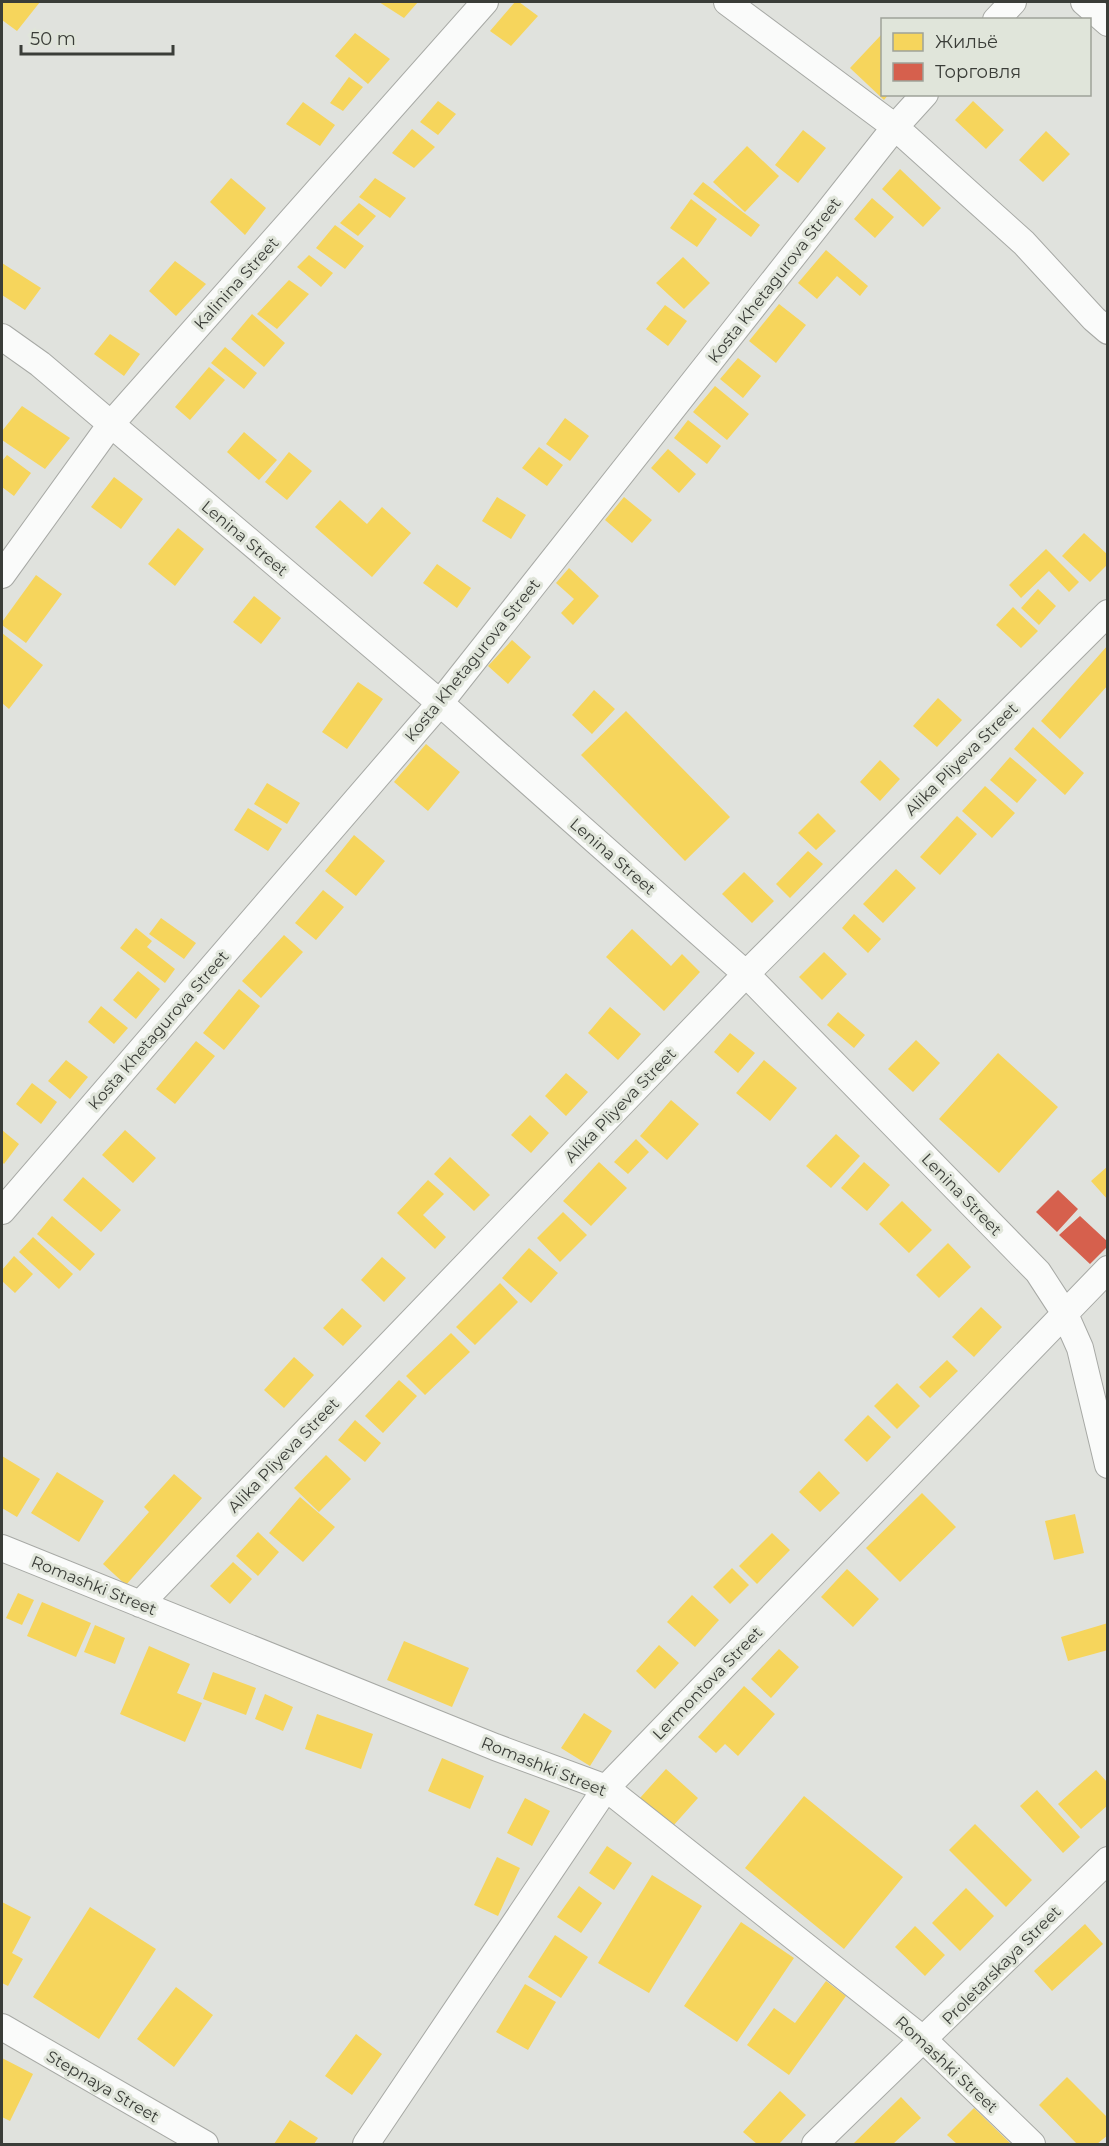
<svg xmlns="http://www.w3.org/2000/svg" width="1109" height="2146" font-family="Montserrat,sans-serif">
	<rect width="100%" height="100%" fill="#e0e2dd"/>
	<!-- homes -->
	<path fill="#f6d55c" d="M2 2H40L17 31 2 20Z
		M379 2H418L404 18Z
		M515 2H519L538 16 511 46 490 31Z
		M355 33 390 59 368 84 335 56Z
		M882 34V94H889L884 100 850 68Z
		M349 77 363 87 343 111 330 103Z
		M438 101 456 114 438 135 420 122Z
		M973 101 1004 130 986 149 955 120Z
		M303 102 335 125 320 146 286 124Z
		M412 129 435 147 414 168 392 153Z
		M803 130 826 148 798 183 775 165Z
		M1046 131 1070 154 1043 182 1019 160Z
		M747 146 779 176 745 212 713 182Z
		M900 169 941 208 923 227 882 189Z
		M231 178 266 208 245 235 210 202Z
		M375 178 406 198 390 218 359 197Z
		M703 182 760 225 751 237 693 194Z
		M872 198 894 217 875 238 854 219Z
		M691 199 717 219 697 247 670 228Z
		M359 203 376 216 358 236 340 223Z
		M335 225 364 246 345 269 316 248Z
		M826 250 868 286 860 296 837 276 817 299 798 283Z
		M309 255 333 273 321 287 297 267Z
		M683 257 710 283 684 309 656 283Z
		M175 261 206 284 176 316 149 291Z
		M2 263 41 288 25 310 2 295Z
		M289 280 309 294 277 329 257 314Z
		M779 304 806 325 776 363 749 341Z
		M665 305 687 321 668 346 646 329Z
		M252 314 285 343 264 367 231 339Z
		M110 334 140 354 124 376 94 354Z
		M225 347 257 373 244 389 211 363Z
		M738 358 761 376 743 398 720 379Z
		M209 367 225 380 190 420 175 407Z
		M715 386 749 414 727 440 693 412Z
		M22 406 70 438 45 469 2 440V431Z
		M565 418 589 436 570 461 546 444Z
		M688 420 721 446 707 464 674 438Z
		M244 432 277 460 259 480 227 452Z
		M539 447 563 465 547 486 522 468Z
		M668 449 696 474 679 493 651 468Z
		M289 452 312 471 287 500 265 482Z
		M7 455 31 473 14 496 2 487V461Z
		M114 477 143 499 121 529 91 507Z
		M497 497 526 515 511 539 482 521Z
		M624 497 652 520 632 543 605 520Z
		M340 500 367 524 382 507 411 533 372 577 315 527Z
		M178 528 204 549 175 586 148 564Z
		M1084 533 1108 555V564L1090 582 1062 556Z
		M1046 549 1079 582 1069 592 1049 571 1021 598 1009 585Z
		M437 564 471 588 457 608 423 583Z
		M569 568 599 596 573 625 561 613 574 599 556 583Z
		M36 575 62 594 26 643 2 625V622Z
		M1038 589 1056 606 1039 625 1021 608Z
		M254 596 281 618 261 644 233 622Z
		M1013 607 1038 631 1021 648 996 625Z
		M2 633 43 665 9 709 2 703Z
		M512 640 531 657 508 684 488 666Z
		M1108 645V685L1060 739 1041 721Z
		M358 682 383 699 347 749 322 732Z
		M594 690 615 709 592 734 572 715Z
		M938 698 962 720 937 747 913 726Z
		M626 711 730 817 685 861 581 755Z
		M1033 727 1084 773 1065 795 1014 749Z
		M426 744 460 772 428 811 394 782Z
		M1010 757 1037 780 1017 803 990 780Z
		M880 760 900 779 880 801 860 782Z
		M267 783 300 803 287 824 254 804Z
		M985 786 1015 813 992 838 962 811Z
		M248 808 282 829 268 851 234 830Z
		M818 813 836 831 816 850 798 833Z
		M957 816 977 834 940 875 920 857Z
		M354 835 385 861 356 896 325 871Z
		M808 851 823 864 790 898 776 884Z
		M896 869 916 888 883 923 863 904Z
		M744 872 774 901 752 923 722 894Z
		M323 890 344 907 316 940 295 923Z
		M854 914 881 939 868 953 842 928Z
		M161 918 196 943 184 959 149 934Z
		M136 928 152 941 147 947 175 969 165 983 120 948Z
		M632 929 671 966 682 954 700 972 664 1011 606 957Z
		M284 935 303 952 261 998 242 981Z
		M824 952 847 974 822 1000 799 977Z
		M138 971 160 989 136 1019 113 1000Z
		M239 989 260 1006 224 1050 203 1033Z
		M101 1006 128 1028 114 1044 88 1022Z
		M610 1007 641 1034 618 1060 588 1033Z
		M838 1012 865 1035 854 1048 827 1025Z
		M730 1033 755 1053 738 1073 714 1052Z
		M916 1040 940 1063 913 1092 888 1069Z
		M196 1041 215 1056 175 1104 156 1089Z
		M998 1053 1058 1107 999 1173 939 1119Z
		M66 1060 88 1077 70 1099 48 1081Z
		M764 1060 797 1088 770 1121 736 1093Z
		M566 1073 588 1092 566 1116 545 1096Z
		M32 1083 57 1102 41 1124 16 1104Z
		M671 1100 699 1124 667 1160 640 1136Z
		M530 1115 549 1133 531 1153 511 1135Z
		M2 1130 19 1144 4 1164 2 1162Z
		M125 1130 156 1158 133 1183 102 1155Z
		M836 1134 860 1156 831 1188 806 1166Z
		M636 1139 649 1152 628 1174 614 1162Z
		M450 1157 490 1195 474 1211 434 1174Z
		M599 1162 627 1188 591 1226 563 1201Z
		M864 1162 890 1185 867 1211 841 1188Z
		M1108 1166V1200L1091 1181Z
		M83 1177 121 1210 101 1232 63 1200Z
		M428 1180 444 1194 423 1215 446 1237 435 1249 397 1213Z
		M902 1201 932 1230 909 1253 879 1224Z
		M563 1212 587 1235 560 1262 537 1238Z
		M52 1216 95 1254 80 1271 37 1234Z
		M33 1237 73 1274 59 1289 19 1252Z
		M948 1243 971 1267 939 1298 916 1275Z
		M529 1248 558 1273 531 1303 502 1278Z
		M14 1256 33 1274 15 1293 2 1281V1270Z
		M382 1257 406 1278 384 1302 361 1280Z
		M500 1283 518 1302 475 1345 456 1327Z
		M981 1307 1002 1327 974 1357 952 1337Z
		M342 1308 362 1326 343 1346 323 1328Z
		M451 1333 470 1352 425 1395 406 1376Z
		M294 1357 314 1375 284 1408 264 1390Z
		M947 1360 958 1371 930 1398 919 1387Z
		M399 1380 417 1396 383 1433 365 1416Z
		M897 1383 920 1406 897 1429 874 1406Z
		M868 1415 891 1437 867 1462 844 1440Z
		M355 1420 381 1443 365 1462 338 1440Z
		M326 1455 351 1479 319 1512 294 1488Z
		M2 1456 40 1479 17 1517 2 1508Z
		M819 1471 840 1493 820 1512 799 1492Z
		M57 1472 104 1501 79 1542 31 1513Z
		M174 1474 202 1498 126 1585 103 1564 149 1512 144 1507Z
		M922 1493 956 1527 900 1582 866 1548Z
		M300 1497 335 1527 303 1562 269 1533Z
		M1075 1514 1084 1553 1054 1560 1045 1521Z
		M258 1532 279 1552 258 1576 236 1556Z
		M772 1533 790 1550 757 1584 739 1566Z
		M233 1562 252 1579 230 1604 210 1586Z
		M732 1568 749 1585 730 1604 713 1587Z
		M847 1569 879 1599 853 1627 821 1597Z
		M18 1593 34 1600 22 1625 6 1618Z
		M692 1595 719 1620 695 1647 667 1622Z
		M42 1602 91 1623 76 1657 27 1636Z
		M1108 1623V1650L1068 1661 1061 1637Z
		M95 1625 125 1638 115 1664 84 1652Z
		M404 1641 469 1668 452 1707 387 1680Z
		M659 1645 679 1663 655 1689 636 1671Z
		M149 1646 190 1664 177 1693 202 1703 185 1742 120 1714Z
		M779 1649 799 1667 771 1698 751 1679Z
		M213 1672 256 1688 246 1715 203 1699Z
		M744 1686 775 1714 738 1756 725 1744 716 1753 698 1737Z
		M265 1694 293 1707 283 1731 255 1719Z
		M584 1713 612 1731 590 1766 561 1748Z
		M317 1714 373 1734 361 1769 305 1749Z
		M442 1758 484 1776 470 1809 428 1791Z
		M666 1769 698 1798 673 1826 640 1798Z
		M1096 1770 1108 1783V1805L1081 1829 1058 1804Z
		M1037 1790 1080 1837 1063 1853 1020 1806Z
		M804 1796 903 1877 844 1949 745 1868Z
		M525 1798 550 1811 532 1846 507 1833Z
		M975 1824 1032 1880 1006 1907 949 1850Z
		M607 1846 632 1863 614 1890 589 1873Z
		M497 1857 520 1868 498 1916 474 1905Z
		M652 1875 702 1906 649 1993 598 1963Z
		M579 1886 602 1903 581 1933 557 1917Z
		M966 1888 994 1916 960 1951 932 1923Z
		M2 1902 31 1917 12 1953 23 1959 8 1986 2 1983Z
		M90 1907 156 1949 99 2039 33 1997Z
		M741 1922 794 1958 737 2042 684 2006Z
		M1085 1924 1103 1944 1052 1991 1034 1971Z
		M915 1926 945 1955 925 1976 895 1947Z
		M555 1935 588 1957 561 1998 528 1977Z
		M826 1981 846 1996 789 2075 747 2045 774 2008 795 2023Z
		M525 1984 556 2002 528 2050 496 2032Z
		M176 1987 213 2015 174 2067 137 2039Z
		M356 2034 382 2054 352 2095 325 2076Z
		M2 2058 33 2074 10 2121 2 2117Z
		M1067 2077 1108 2118V2135L1097 2144H1077L1039 2105Z
		M780 2091 806 2115 779 2144H757L743 2132Z
		M901 2097 921 2118 893 2144H853Z
		M974 2108 1011 2144H957L947 2135Z
		M290 2120 318 2138 314 2144H274Z"/>
	<!-- shops -->
	<path fill="#d6604d" d="M1058 1190 1078 1209 1057 1232 1036 1212Z
		M1080 1216 1108 1242V1246L1090 1264 1059 1235Z"/>
	<g fill="none" stroke-linecap="round" stroke-linejoin="round">
		<!-- minor casing -->
		<g stroke="#a7a9a5" stroke-width="28">
			<path id="minor" d="M727 2 895 127 1024 243 1094 319 1108 331
				M1084 2 1108 23
				M996 20 1013 2
				M2 337 40 364 440 703 746 974 1038 1272 1064 1312 1080 1348 1108 1465
				M2 575 111 424 485 2
				M2 1211 440 703 895 127 925 94
				M2 1548 495 1747 606 1788 924 2040 1032 2144
				M140 1604 746 974 1108 613
				M2 2027 205 2144
				M366 2144 606 1788 1108 1269
				M815 2144 1108 1860"/>
		</g>
		<!-- minor -->
		<use href="#minor" stroke="#fafbfa" stroke-width="26"/>
	</g>
	<g text-anchor="middle" stroke-width="6" stroke-linejoin="round" paint-order="stroke">
		<!-- street labels -->
		<g font-size="16" fill="#3a3d38" stroke="#e0e5da">
			<text transform="translate(774 280) rotate(-52)" y="6">Kosta Khetagurova Street</text>
			<text transform="translate(236 283) rotate(-48)" y="6">Kalinina Street</text>
			<text transform="translate(245 538) rotate(40)" y="6">Lenina Street</text>
			<text transform="translate(472 660) rotate(-51)" y="6">Kosta Khetagurova Street</text>
			<text transform="translate(961 759) rotate(-45)" y="6">Alika Pliyeva Street</text>
			<text transform="translate(613 856) rotate(41)" y="6">Lenina Street</text>
			<text transform="translate(158 1030) rotate(-49)" y="6">Kosta Khetagurova Street</text>
			<text transform="translate(620 1105) rotate(-46)" y="6">Alika Pliyeva Street</text>
			<text transform="translate(962 1194) rotate(46)" y="6">Lenina Street</text>
			<text transform="translate(283 1455) rotate(-46)" y="6">Alika Pliyeva Street</text>
			<text transform="translate(94 1585) rotate(22)" y="6">Romashki Street</text>
			<text transform="translate(707 1683) rotate(-46)" y="6">Lermontova Street</text>
			<text transform="translate(544 1766) rotate(22)" y="6">Romashki Street</text>
			<text transform="translate(1001 1965) rotate(-45)" y="6">Proletarskaya Street</text>
			<text transform="translate(947 2064) rotate(43)" y="6">Romashki Street</text>
			<text transform="translate(103 2086) rotate(30)" y="6">Stepnaya Street</text>
		</g>
	</g>
	<!-- border -->
	<rect width="1109" height="2146" fill="none" stroke="#3a3d38" stroke-width="6"/>
	<!-- legend -->
	<rect x="881" y="18" width="210" height="78" fill="#e0e5da" stroke="#9ea299" stroke-width="1.5"/>
	<rect x="893" y="33" width="30" height="18" fill="#f6d55c" stroke="#9ea299" stroke-width="1.5"/>
	<text x="935" y="48" font-size="18" fill="#3a3d38">Жильё</text>
	<rect x="893" y="63" width="30" height="18" fill="#d6604d" stroke="#9ea299" stroke-width="1.5"/>
	<text x="935" y="78" font-size="18" fill="#3a3d38">Торговля</text>
	<!-- scale -->
	<path d="M21 45v9h152v-9" fill="none" stroke="#3a3d38" stroke-width="3"/>
	<text x="30" y="45" font-size="18" fill="#3a3d38" stroke="#e0e5da" stroke-width="4.5" paint-order="stroke">50 m</text>
</svg>
